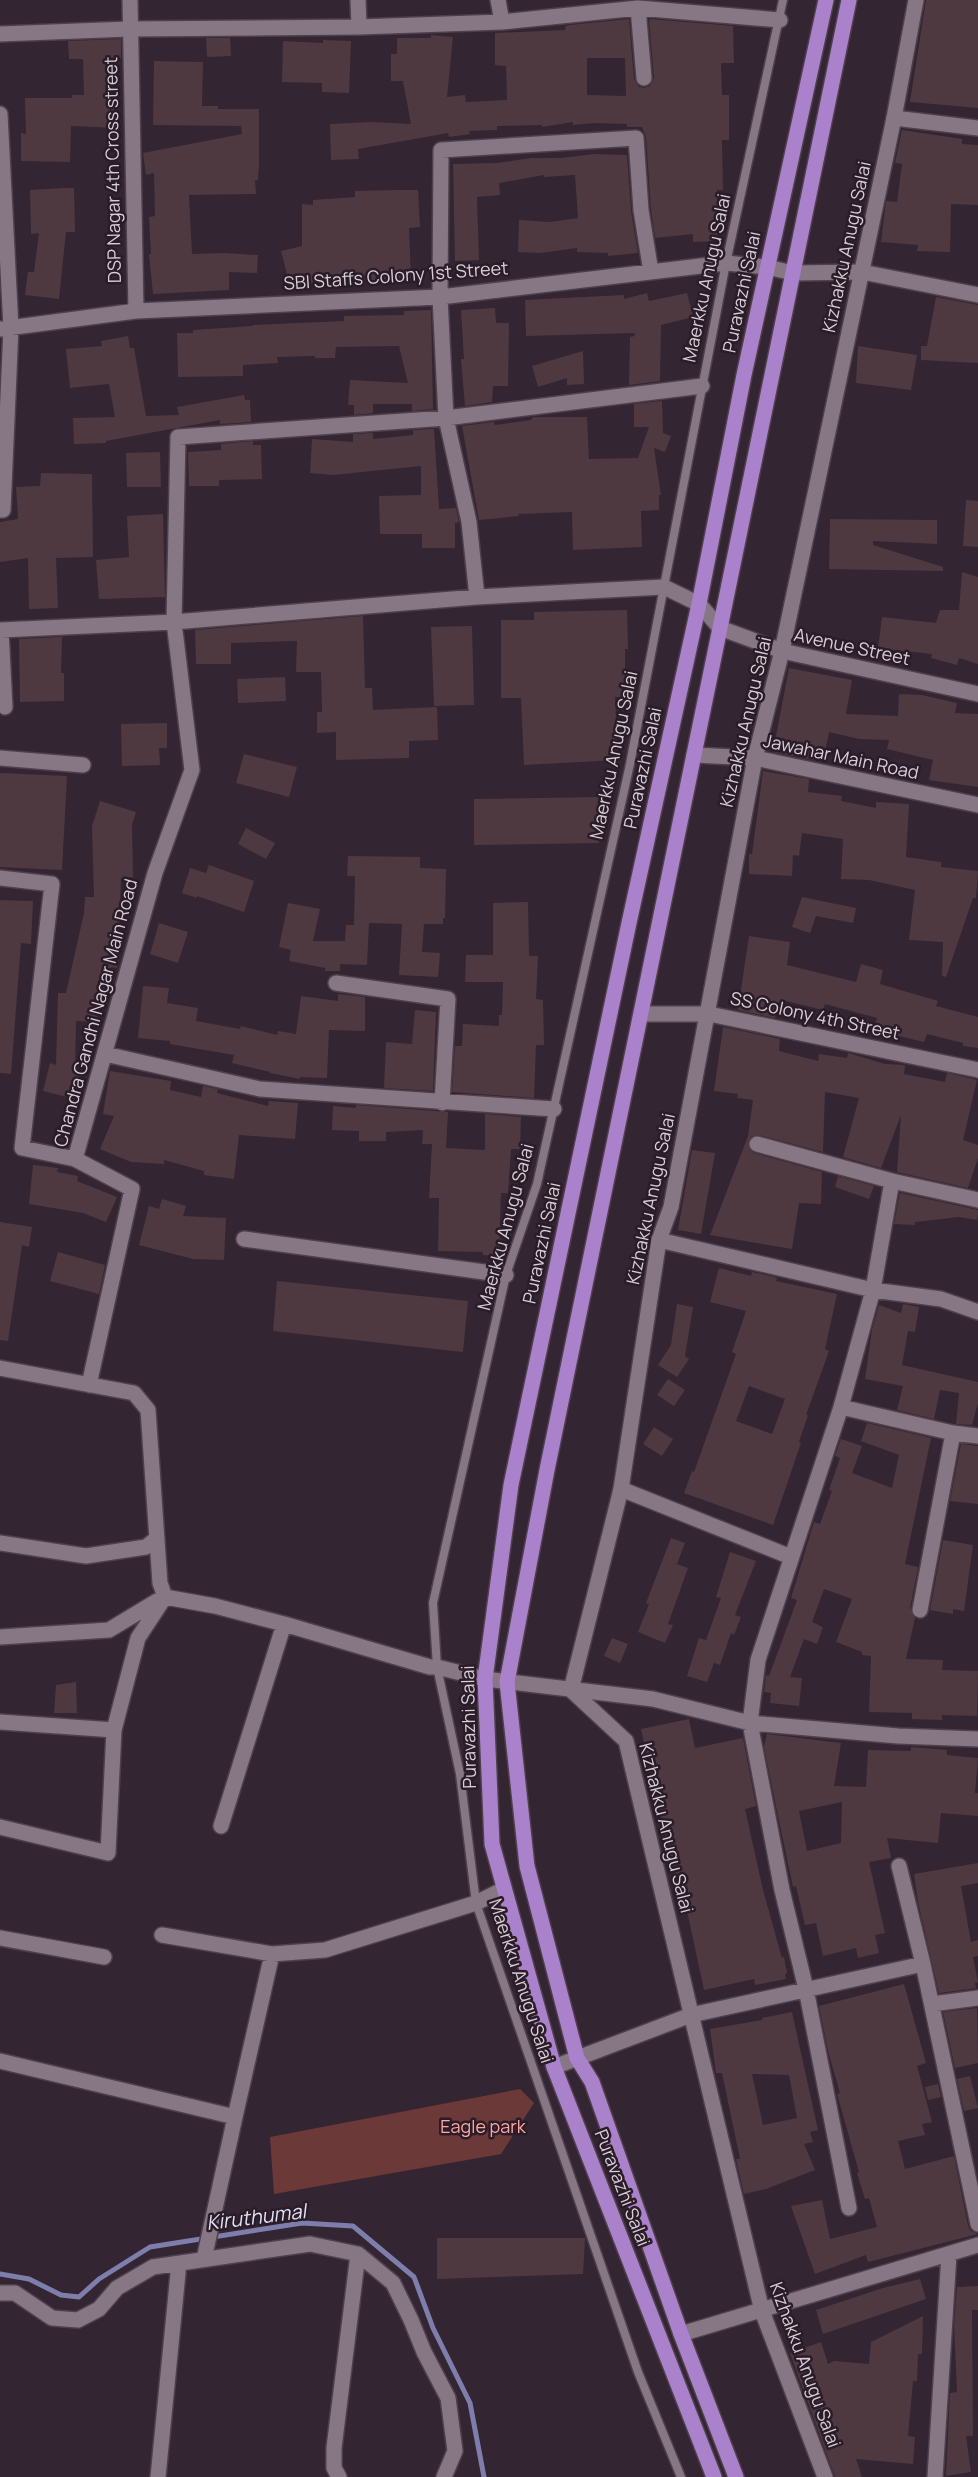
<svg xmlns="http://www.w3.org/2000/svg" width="978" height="2477" font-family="Manrope,sans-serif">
	<rect width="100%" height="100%" fill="#342532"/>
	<!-- green -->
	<path fill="#6b3937" d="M520 2089 534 2103 501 2154 274 2194 270 2137Z"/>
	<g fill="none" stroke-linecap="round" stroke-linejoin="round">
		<!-- stream -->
		<path stroke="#7e7ead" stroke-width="5" d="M0 2274 29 2279 61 2295 79 2297 99 2279 150 2247 302 2223 353 2226 414 2277 433 2328 470 2403 484 2477"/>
	</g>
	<!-- building -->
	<path fill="#4e3940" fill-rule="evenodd" d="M926 0H978V108L910 102Z
		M629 19 634 79 639 87 644 88 650 86 654 78 649 19 733 26 734 63H721L722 95H729V140H722L723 190H717L718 241 693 242V234L655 238 651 209 646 137 642 127H627V124L594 123 573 125V122L542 127V125L497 126V130L469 131 470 134 449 137 448 133 358 149 359 159 331 160 330 124 370 122 411 124 403 81H391V54H397V38H431V35L453 37 447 97 465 95 466 102 507 100 506 66 495 65V33L565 30 566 26 570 25ZM587 58H625L626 96 587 95Z
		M206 38H230L231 56 207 57Z
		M121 39V58H106L107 96 117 97 115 128 71 126 70 162 21 161V133L26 134 25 98H72V95H84L83 59H69L68 41Z
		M323 40 351 41 349 93 322 92V83L282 82 283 41 323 43Z
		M154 61 203 62 202 106H218V109H259V164L258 180H255L256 194 189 195 192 254 224 253 258 255 257 273 229 272V290L153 294 149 254H151L149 217 155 216 154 173 146 175 143 153 242 134 241 126 153 125Z
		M902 130 962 139V144L978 145V205L951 204 950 252 917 251 918 245 881 242 886 201 897 202 902 164 895 163Z
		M595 154 627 155 631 211 638 253 608 256V253L577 252V248L540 253 518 252 519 220 550 222 578 218 575 175 544 177V175L499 183 500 195 477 197 479 260 455 261 453 164 497 163 531 158H560Z
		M63 188H74L75 232H66L59 299 25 295 28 272H34L39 233 31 234 30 190Z
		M397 190H418L420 227 409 228 411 279 315 283 291 289 281 251 302 246V204L313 205V200L355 197V191Z
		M647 293 649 301 687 293 693 317 661 325 660 381 629 385 630 337 635 336 634 333 526 336 525 300 624 295V299Z
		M936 297 978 305V363L921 360V346H927Z
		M495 308 496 323H509L508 386H493L492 402 465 406 461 359H464L461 310Z
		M431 310 433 409 412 411V404H373V413L354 415V405H348L350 380 408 383 399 346 336 347 335 358H315V356L277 357 278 363 243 365V376L178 377 177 333H193V330L253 326V325L344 321V316L404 315V311Z
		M128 336 130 348H134L146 416 179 415 177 407 244 395 245 400H250L251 422 220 424V420L106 441V443L74 444 73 418 115 417 109 384 70 388 66 349 102 346 101 341Z
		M858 346 917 355 911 390 856 383Z
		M583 351 584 384 567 385V378L538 387 532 366Z
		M662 401 663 433 671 436 665 452 654 448 661 495H659V510L641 511 642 547 573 550 572 512 518 514 519 516 479 520 462 426 494 422 495 425 531 420 533 417H587L589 459 638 458 649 427H634V404Z
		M434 429 439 509 456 508 459 522 455 523V548H422V534H380L379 496 421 495V466L333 475 310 473 312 439 353 442V434L373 433V439L413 435V430Z
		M253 441V445H261L262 479 219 480V486H189L188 452 221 450V444Z
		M160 452 161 487H127L126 453Z
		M41 473 92 474 93 557 56 558 58 608 29 609 28 558 0 562V522L18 519 16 487 40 486Z
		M966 500 978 501V547L963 546Z
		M163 514 165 597 99 599 96 560 129 557 127 516Z
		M830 519 937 520V544L873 541V545L943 567V571L829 569Z
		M962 572 978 577V664L959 658 957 665 931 658 932 654 878 648 882 617 936 623 940 610H959Z
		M627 610 628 649H625V697H615L618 760 524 765 521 698H501V620H534V612Z
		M363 616 365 688H372L373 710 437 707 438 740 409 741V758L336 760V732L317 733V712H322L321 672H296L297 641 231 643V664H196L195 630Z
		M472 626 474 705 434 706 431 627Z
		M62 637 61 673H64V701L20 702 19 639Z
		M789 668 852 680 846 714 898 716 899 694 922 695 957 703 955 713 978 714V787L929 780 933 760 887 749 889 740 859 739 829 732 823 762 773 752Z
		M285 677 286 701 238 703 237 679Z
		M167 723V748H159L160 765 122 766 121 724Z
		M244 754 297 767 289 797 236 783Z
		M763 771 809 779 808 792 842 796 841 801 876 808V802L909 804 906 857 941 862V867L978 871 976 898H973L946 977 942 976 943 942 909 940 915 890 869 880 841 879 843 839 802 833 799 856 793 855 792 876 749 874V854H752Z
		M0 773 67 776 62 870 0 867Z
		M598 797 599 843 474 845V799Z
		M100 801 136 812 132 825 133 877 121 878 119 935 124 936 117 968 111 967V987L105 986 96 1022 76 1021 75 1070 82 1072 75 1099 43 1091 50 1063 56 1065 58 993H66L84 913 85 897H94L92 826Z
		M246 828 275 843 266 859 238 844Z
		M348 856 420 857V868L446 869 445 918H443V924H424L422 952 440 953 438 977 399 975 402 924 369 923 367 965 340 964V971H325V968L289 961 291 950 279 947 288 903 320 909 313 941H345L346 925H354L355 876H347Z
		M209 865 254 881 244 912 197 896V898L182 893 190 868 206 873Z
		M802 897 856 908 853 923 816 916 810 933 792 927Z
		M0 900 33 901 31 944 21 943 11 1074 0 1073Z
		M528 902 529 956H538L536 999 543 1000 544 1045H536L534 1098 452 1092 455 1046H462L463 1024 499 1026V1015H502L503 982H465L466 955H493V903Z
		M159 923 188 932 178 963 150 954Z
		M749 936 790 942 787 965 856 982 861 964 883 970 880 984 938 1001 936 1006 978 1017V1048L963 1046V1043L927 1034 924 1042 874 1030 877 1018 825 1004 823 1010 782 1000 781 1007 778 1006 775 1018 738 1010Z
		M143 986 169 988 167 1003 198 1008 196 1021 240 1029 241 1026 277 1035 278 1031 296 1034 301 996 338 1001V994L365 997V1031L329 1030 327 1078 300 1077V1079L270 1073V1072L232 1063 234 1055 170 1044V1041L138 1038Z
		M415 1010 436 1012 433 1091 384 1088 386 1042 412 1044Z
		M723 1027 780 1039 779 1051 818 1061 819 1054 847 1058 848 1053 885 1064 905 1065 904 1074 945 1082 947 1073 977 1080 963 1140 978 1145V1158L968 1188 897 1172 901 1115 881 1168 843 1157 859 1098 825 1092 823 1152 759 1135 751 1137 748 1142 750 1150 754 1153 822 1172 821 1204 799 1203 792 1249 710 1235 748 1136 753 1100 737 1098 738 1094 714 1091Z
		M110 1071 171 1081 170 1090 201 1097 203 1086 218 1089 217 1093 268 1106 269 1101 298 1103 295 1139 239 1135 234 1179 204 1175V1171L164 1160V1164L131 1162 100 1149 114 1116 103 1114Z
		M356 1105 448 1112 446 1148 485 1150V1114L521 1117 520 1149H511L508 1193H501L499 1256 483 1255V1252L438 1251 439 1198H429L432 1144H422L423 1130 386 1132V1141H359V1131L332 1130 333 1106 356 1108Z
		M692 1150 715 1153 701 1234 678 1230Z
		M33 1165 58 1168 57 1172 78 1176 77 1181 117 1197 106 1222 83 1213 29 1204Z
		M838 1176 874 1186 869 1199 835 1187Z
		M900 1193 978 1210 977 1220 959 1217 915 1222V1225L894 1224Z
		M162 1199 186 1206 183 1216 226 1218 224 1260 193 1259 139 1245 149 1206 159 1209Z
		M0 1222 32 1227 29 1247 22 1245 8 1341 0 1340Z
		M58 1252 105 1265 99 1294 50 1281Z
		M719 1268 751 1276 752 1272 775 1277 777 1278 776 1281 837 1294 825 1349 829 1351 806 1415H808L799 1442 801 1443 773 1525 684 1493 692 1471 694 1472 736 1354 732 1352 746 1311 710 1302ZM749 1386 785 1399 772 1434 736 1421Z
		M277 1281 468 1301 463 1352 273 1331Z
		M677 1304 693 1307 685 1356 689 1359 677 1377 658 1365 671 1345Z
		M903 1304 919 1307 915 1332 908 1331 902 1365 978 1382V1403L972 1425 956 1424 959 1393 940 1390 934 1419 897 1410 903 1386 865 1379 872 1330 879 1305 901 1313Z
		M668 1379 685 1390 674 1406 657 1395Z
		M867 1423 931 1438 905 1564 918 1567 910 1608 915 1618 906 1659 943 1660 942 1670 978 1671 977 1716 942 1715V1720L912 1719V1713L869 1712 871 1656 862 1655V1652L836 1642 852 1599 824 1589 812 1622 823 1627 817 1644 804 1639 790 1677 802 1678 799 1706 770 1703 771 1693 764 1692 766 1675 769 1676 797 1600 791 1598 814 1522 820 1524 832 1491 829 1490 840 1458 835 1456 841 1439 862 1446 852 1473 892 1488 899 1455 861 1441Z
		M654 1427 673 1439 662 1456 643 1444Z
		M961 1444 978 1446V1504L950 1501Z
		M671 1538 685 1543 677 1564 688 1568 668 1624 673 1625 665 1643 638 1632 649 1604 646 1603Z
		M943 1540 973 1545 964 1611 953 1609V1614L930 1610Z
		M730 1552 756 1561 735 1615 741 1617 734 1635 731 1633 720 1665 714 1663 707 1682 687 1676 699 1638 706 1640 721 1598 716 1597Z
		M612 1638 628 1644 620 1663 604 1656Z
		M76 1682 77 1713H54L56 1685Z
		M689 1719 695 1748 743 1738 756 1806 745 1809 763 1890 782 1958 784 1957 787 1973 785 1974 786 1979 755 1985 754 1979 704 1990 686 1906 681 1907 641 1729Z
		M767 1734 841 1743 834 1786 866 1787 868 1750 911 1751V1747L947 1750V1755L978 1758 975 1793H978V1816L941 1813 938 1843 887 1838 891 1858 869 1862 885 1933 875 1935 879 1953 858 1958 856 1948 823 1956 816 1923 805 1925 796 1886 793 1887 778 1816 764 1747ZM842 1802 841 1843 807 1851 799 1811Z
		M978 1863V1883L961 1886 971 1942 978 1940V1956L973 1957 978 1982 975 1983 976 1988 939 1993 918 1902 914 1874Z
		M904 1984 926 2063 917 2066 932 2122 922 2124 925 2135 898 2141 905 2169 954 2156 968 2226 971 2231 978 2234 868 2262 866 2255 815 2274 791 2206 822 2200 830 2239 877 2227 869 2198 865 2199 857 2173 859 2172 837 2094 840 2093 828 2051 819 2006Z
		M977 2008 978 2063 955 2068 943 2012Z
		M792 2012 818 2130 810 2132 813 2142 804 2144 815 2170 766 2189 744 2194 736 2159H740L722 2073H716L710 2029 762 2020V2018ZM752 2074 789 2075 797 2118 763 2125Z
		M970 2076 978 2108 964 2111 957 2079Z
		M938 2084 941 2097 928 2100 925 2087Z
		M437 2238H585L583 2274 437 2279Z
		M920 2279 926 2299 823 2334 816 2310 883 2288Z
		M978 2286V2310H972L973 2436H966L971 2472 946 2476 950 2393 957 2392 954 2325 957 2287Z
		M923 2316 922 2354H918L917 2381H913L908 2436 915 2437 913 2464 856 2459 862 2477H835L790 2353 821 2342 828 2364 834 2361 869 2364 871 2342Z"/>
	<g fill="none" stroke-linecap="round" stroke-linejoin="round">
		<!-- lane casing -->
		<g stroke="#4d404b" stroke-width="11">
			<path id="lane" d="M681 2477 638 2372 476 1903 460 1774 437 1667 433 1603 506 1275 537 1184 630 764 726 263 783 0"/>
		</g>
		<!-- street casing -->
		<g stroke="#4d404b" stroke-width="18">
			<path id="street" d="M130 0 136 311
				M358 0 359 27
				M498 0 502 22
				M638 8 644 78
				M0 34 129 29 359 27 502 22 638 8 780 20
				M0 114 11 328 3 510H0
				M894 118 978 128
				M0 329 136 311 440 297 726 263 767 267 793 273 862 272 978 295
				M477 597 469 522 446 418 440 297 441 150 636 138 641 210 651 272
				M0 630 174 622 477 597 664 587 699 604 720 628 782 651 978 694
				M1 630 5 707
				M694 755 755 758 978 805
				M0 758 83 765
				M0 878 52 884 22 1148 75 1159
				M336 983 448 999 442 1103
				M642 1014H709L978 1070
				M105 1054 260 1089 554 1109
				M757 1144 892 1181 978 1200
				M244 1239 506 1275
				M659 1240 873 1290 941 1299 978 1312
				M0 1368 134 1393 148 1410 160 1583 165 1597 215 1606 284 1624 430 1667H437L485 1679 653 1699 750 1723 898 1736 978 1739
				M89 1385 132 1189 75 1159 155 873 192 770 174 622 178 437 446 418 702 386
				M841 1407 953 1433 978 1436
				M621 1489 791 1557
				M0 1543 86 1556 146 1547 157 1538
				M920 1610 953 1433
				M0 1637 109 1630 162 1598
				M0 1722 114 1730
				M221 1826 284 1624
				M0 1827 108 1853 114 1730 138 1638 165 1597
				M899 1866 923 1964 978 2224
				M162 1935 272 1954 235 2117
				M0 1938 104 1957
				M272 1954 325 1950 476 1903 504 1889
				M932 2004 978 1998
				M0 2061 235 2117 204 2259
				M554 2067 691 2015 923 1964
				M849 2208 806 1989 782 1890 750 1723 758 1660 841 1407 873 1290 892 1181
				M0 2293H15L52 2318 78 2320 99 2309 117 2288 153 2267 310 2244 358 2254 393 2283 411 2320 424 2352 448 2398 455 2451 444 2477
				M681 2334 978 2245
				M158 2477 179 2263
				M339 2477 334 2468V2448L358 2254
				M935 2477 949 2254"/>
		</g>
		<!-- secondary casing -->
		<g stroke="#4d404b" stroke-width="18">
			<path id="secondary" d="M825 2477 762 2311 626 1741 571 1690 621 1489 659 1240 671 1207 755 758 782 651 894 118 916 0"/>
		</g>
		<!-- primary casing -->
		<g stroke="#4d404b" stroke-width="18">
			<path id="primary" d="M714 2477 554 2067 492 1844 485 1679 511 1485 629 923 699 604 744 375 826 0
				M736 2477 681 2334 592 2082 577 2058 527 1866 507 1682 547 1470 849 0"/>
		</g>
		<!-- lane -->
		<use href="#lane" stroke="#877684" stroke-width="8"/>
		<!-- street -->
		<use href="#street" stroke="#877684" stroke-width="15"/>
		<!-- secondary -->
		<use href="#secondary" stroke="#877684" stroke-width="15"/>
		<!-- primary -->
		<use href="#primary" stroke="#aa81cb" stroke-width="15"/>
	</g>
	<g text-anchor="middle" stroke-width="5" stroke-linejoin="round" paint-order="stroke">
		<!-- street labels -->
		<g font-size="18" fill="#d8ced6" stroke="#2a1c28">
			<text transform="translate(113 170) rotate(-91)" y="6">DSP Nagar 4th Cross street</text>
			<text transform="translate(847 247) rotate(-78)" y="6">Kizhakku Anugu Salai</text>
			<text transform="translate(396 276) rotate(-4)" y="6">SBI Staffs Colony 1st Street</text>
			<text transform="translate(707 278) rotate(-78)" y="6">Maerkku Anugu Salai</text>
			<text transform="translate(742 292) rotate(-78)" y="6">Puravazhi Salai</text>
			<text transform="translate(852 647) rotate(12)" y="6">Avenue Street</text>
			<text transform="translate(746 722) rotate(-77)" y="6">Kizhakku Anugu Salai</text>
			<text transform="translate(614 755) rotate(-78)" y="6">Maerkku Anugu Salai</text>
			<text transform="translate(841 757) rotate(12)" y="6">Jawahar Main Road</text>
			<text transform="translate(643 768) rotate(-78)" y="6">Puravazhi Salai</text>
			<text transform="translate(96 1013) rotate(-75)" y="6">Chandra Gandhi Nagar Main Road</text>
			<text transform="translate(815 1016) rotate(12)" y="6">SS Colony 4th Street</text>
			<text transform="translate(651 1199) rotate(-78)" y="6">Kizhakku Anugu Salai</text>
			<text transform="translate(506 1227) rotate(-75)" y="6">Maerkku Anugu Salai</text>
			<text transform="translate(542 1243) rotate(-78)" y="6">Puravazhi Salai</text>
			<text transform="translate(469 1727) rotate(-91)" y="6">Puravazhi Salai</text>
			<text transform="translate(666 1828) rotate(76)" y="6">Kizhakku Anugu Salai</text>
			<text transform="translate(521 1981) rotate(72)" y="6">Maerkku Anugu Salai</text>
			<text transform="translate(622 2188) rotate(69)" y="6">Puravazhi Salai</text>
			<text transform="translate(805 2365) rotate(70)" y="6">Kizhakku Anugu Salai</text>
		</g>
		<!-- park labels -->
		<g font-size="18" fill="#ffa7a0" stroke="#2a1c28">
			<text x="483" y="2133">Eagle park</text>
		</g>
		<!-- water labels -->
		<g font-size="20" font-style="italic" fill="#e0e3f6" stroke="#2a1c28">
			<text transform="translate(256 2217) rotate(-7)" y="7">Kiruthumal</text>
		</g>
	</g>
</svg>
